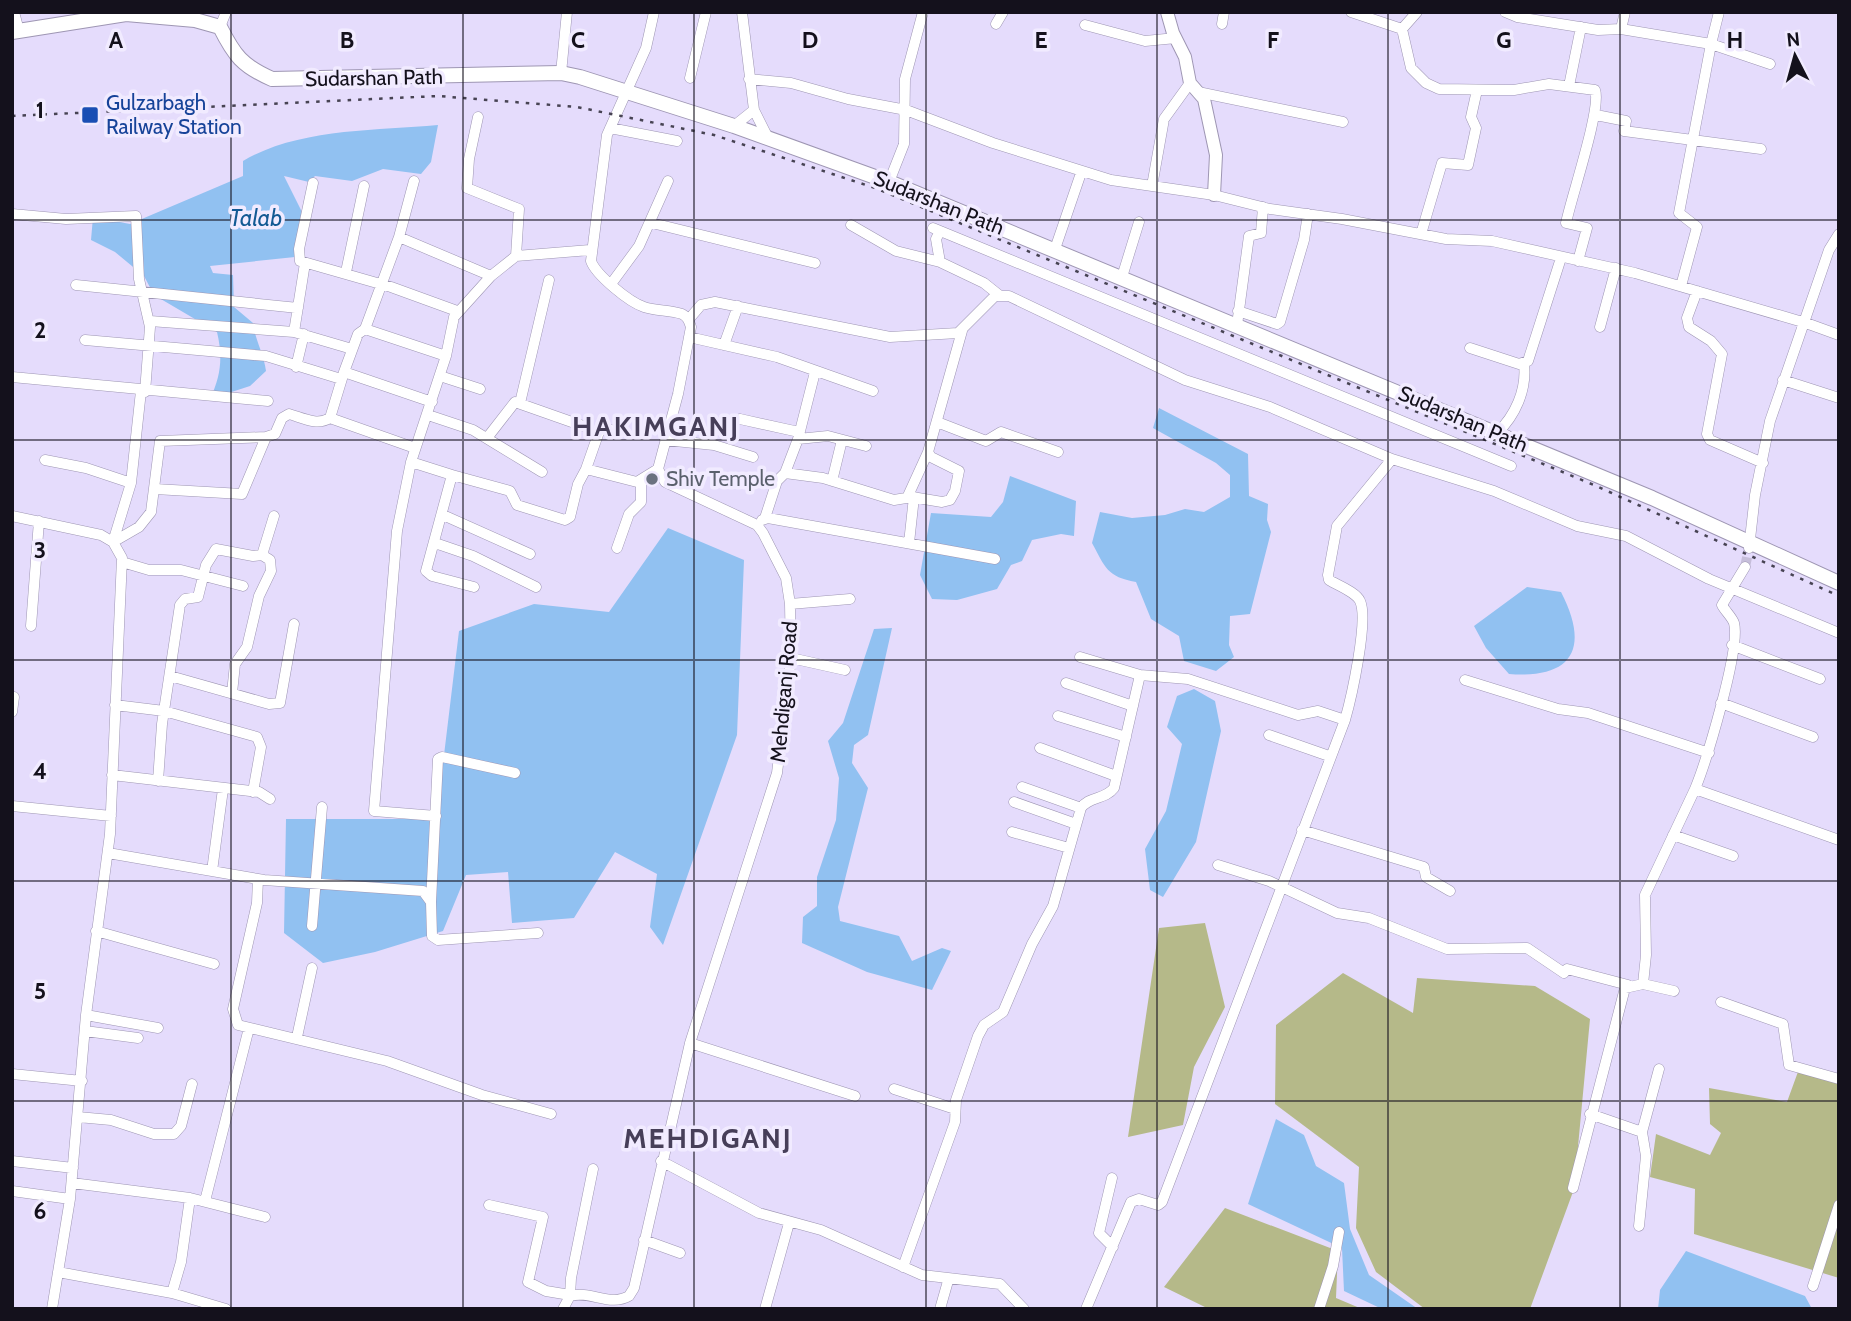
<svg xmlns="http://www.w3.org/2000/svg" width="1851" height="1321" font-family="Cabin,sans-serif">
	<rect width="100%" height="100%" fill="#e5dcfc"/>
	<!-- green -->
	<path fill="#b5b989" d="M1205 923 1225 1007 1194 1067 1183 1125 1128 1137 1159 928Z
		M1343 973 1413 1013 1417 978 1535 986 1590 1019 1574 1189 1530 1309H1425L1376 1272 1356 1228 1359 1167 1275 1104 1276 1025Z
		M1799 1069 1839 1082V1278L1694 1234 1695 1189 1650 1177 1656 1134 1710 1155 1721 1133 1710 1124 1709 1088 1787 1102Z
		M1225 1208 1338 1251 1336 1298 1362 1309H1209L1164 1287Z"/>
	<!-- water -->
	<path fill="#91c1f1" d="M438 125 431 162 421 174 383 169 352 181 315 176 309 182 284 176 304 216 295 257 210 266 213 273 233 275 234 307 253 323C255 340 264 354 266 371L250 386 210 399C221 376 223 357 217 332L154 295 144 276 115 252 91 240 93 217 130 224 243 176V161C299 128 374 131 438 125Z
		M1159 408 1248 454 1249 496 1268 504 1267 520 1271 532 1250 614 1230 616 1229 645 1234 657 1216 671 1184 661 1179 636 1151 619 1136 582C1107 577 1105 567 1092 543L1100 512 1132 518 1165 515 1185 509 1204 512 1230 497V475L1216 463 1153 428Z
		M1010 476 1076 501 1074 536 1061 534 1032 540 1022 561 1011 565 997 589 957 600 932 599 920 575 931 513 991 517 1003 502Z
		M668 528 744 560 737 735 663 945 650 927 657 874 615 852 574 918 512 923 508 872 466 875 443 931 375 952 323 963 284 933 286 819H406L437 813 459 631 534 604 609 612Z
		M1527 587 1561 592C1590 648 1573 679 1509 674L1486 648 1474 626Z
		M892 628 868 735 854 745 852 763 868 788 838 907 840 921 899 936 912 961 942 948 951 951 932 990 867 972 802 943 803 917 817 906V877L836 820 839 778 828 741 843 723 874 629Z
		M1194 689 1215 701 1221 731 1196 842 1163 897 1150 890 1145 849 1166 811 1182 744 1167 727 1177 696Z
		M1276 1119 1304 1135 1316 1166 1344 1183 1350 1229 1369 1275 1418 1309H1382L1344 1291 1342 1248 1248 1204Z
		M1686 1251 1805 1296 1812 1309H1658L1660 1290Z"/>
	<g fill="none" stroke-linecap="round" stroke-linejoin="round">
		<!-- minor-tunnel -->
		<path stroke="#c6beda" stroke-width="10" stroke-dasharray="10 5" stroke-linecap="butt" d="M1745 567 1749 548"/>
		<!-- minor casing -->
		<g stroke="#9e96b3" stroke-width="11">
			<path id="minor" d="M14 12 19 31
				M742 12 754 110 768 138
				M1351 12 1402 29 1411 68 1426 83 1439 89 1514 90 1549 84 1595 90C1602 107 1571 198 1566 223L1587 228 1578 261
				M1505 12 1517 17 1598 30 1621 29
				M1625 12 1621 29 1711 44 1719 12
				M996 24 1003 12
				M1222 24 1224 12
				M1085 25 1145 41 1176 38
				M220 27 226 12
				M1402 29 1417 12
				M561 73 567 12
				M690 78 706 12
				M749 79 791 83 848 99 906 110 993 143 1111 180 1214 195 1270 209 1342 219 1446 239 1492 241 1635 273 1806 323 1839 335
				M1569 86 1581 27
				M1198 92 1343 122
				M1596 115 1626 121 1624 131 1761 149
				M478 117 469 159 467 188 519 209 516 256
				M734 126 754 110
				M610 128 677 141
				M414 181 399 237 365 329 446 356
				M889 182 904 144 905 79 923 12
				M313 183 299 249 300 261 391 287 457 311
				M1152 186 1164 119 1190 83
				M12 214 66 219 136 216 139 279 150 327 145 392
				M652 223 815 263
				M851 225 896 251 940 262
				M933 228 1511 466
				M940 231 936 239 940 262 984 283 999 295
				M1421 234 1442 163 1468 165 1476 128 1471 117 1477 90
				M399 237 491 276
				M1055 249 1081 173
				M346 272 364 186
				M1122 277 1139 222
				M611 284 639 246 668 181
				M76 285 298 308
				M1681 286 1697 227 1679 213 1711 44 1770 64
				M1697 291 1687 318 1689 327 1711 341 1722 354 1707 434 1710 440 1763 463
				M1238 311 1277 324 1280 322 1304 240 1308 214
				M689 319 701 305 715 302 890 337 958 333 995 296H1009L1185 380 1270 407 1392 459 1494 491 1577 526 1626 536 1709 579 1839 633
				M150 321 294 332 352 349
				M1237 325 1249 236 1261 233 1263 207
				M1600 327 1616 268
				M294 332 305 263
				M689 337 777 357 873 391
				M85 340 266 356 341 379
				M724 345 738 306
				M1470 348 1519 364 1528 361 1561 258
				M296 367 304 334
				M344 372 358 334 365 329
				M440 376 480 389
				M12 377 268 401
				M1783 380 1839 398
				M520 403 549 280
				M428 415 473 430 542 472
				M330 418 415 448
				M740 419 799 432
				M937 422 986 441 1001 432 1058 452
				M1497 433C1515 416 1527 390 1524 364
				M487 438 515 402 586 427
				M798 439 828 436 866 446
				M665 440 714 445 753 457
				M45 460 86 468 131 483 113 542
				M411 462 452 475 426 571 432 576 474 587
				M586 469 600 429 621 431
				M785 473 798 439 815 372
				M452 475 510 491 517 505 565 520 570 517 578 484 586 469 637 482 658 469
				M832 481 842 440
				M131 483 141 391
				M155 489 242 494 266 437
				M907 498 928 452
				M443 515 530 554
				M12 516 101 535 113 542 122 558 110 834 86 1015 70 1199 52 1309
				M765 518 777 481 785 473 823 478 894 500 912 497 942 502 950 500 955 491 959 471 931 457 928 452 962 331
				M762 520 768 518 995 559
				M113 542 139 527 151 512 160 441 266 437 275 434 282 418 289 414C303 418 317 426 330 418L344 372 432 402
				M435 543 473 556 536 587
				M909 543 914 497
				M617 548 629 514 641 502V481
				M1749 548 1755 495 1770 421 1829 250 1839 234
				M122 562 149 570H181L243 586
				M1745 567 1722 605C1725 611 1732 617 1734 623 1741 648 1706 762 1695 789L1839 840
				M790 604 850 599
				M31 626 39 521
				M1732 645 1820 679
				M1080 657 1140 675 1188 679 1298 715 1318 711 1345 720
				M791 658 845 670
				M170 676 269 704 280 703 294 624
				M1465 680 1558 709 1588 713 1709 753
				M1066 683 1133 706
				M232 693 235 664 247 647 259 596 271 571 270 560 262 555
				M1721 703 1813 737
				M115 705 164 711 257 737 261 747 253 792
				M12 712 14 697
				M1058 716 1126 737
				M1269 735 1329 756
				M1040 748 1116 776
				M112 775 259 792 270 799
				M158 781 162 724 180 605 185 599 198 597 206 565 216 549 253 556 262 555 274 516
				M1022 787 1081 808
				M1014 802 1076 824
				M12 806 111 816
				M436 816 374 811 397 531 411 462 446 356 454 317 491 276 516 256 590 250
				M1302 830 1424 867 1426 877 1450 891
				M1012 832 1069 848
				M1673 835 1733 856
				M108 853 264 880 423 891 431 902 432 936 438 940 538 933
				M1218 865 1269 881 1337 913 1369 918 1447 949 1527 948 1564 973
				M212 871 223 789
				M258 879 257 903 233 1009 238 1025 387 1061 482 1095 551 1114
				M431 902 438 759 442 757 515 773
				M312 926 322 807
				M96 931 214 964
				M1567 969 1628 985
				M1643 984 1674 991
				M1721 1002 1783 1024 1789 1065 1839 1079
				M86 1015 158 1028
				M85 1031 138 1038
				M297 1037 312 968
				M690 1043 855 1096
				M12 1074 82 1081
				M894 1089 955 1109
				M1590 1114 1642 1132 1646 1156 1639 1226
				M78 1117 111 1120 154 1134H174L181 1126 192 1084
				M1642 1132 1659 1069
				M12 1161 73 1168
				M661 1161 759 1213 821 1230 922 1275 1000 1284 1024 1309
				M1112 1178 1099 1233 1113 1247
				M72 1183 190 1198 265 1217
				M1573 1188 1625 988 1643 984 1646 955 1645 895 1695 789
				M12 1191 70 1199
				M205 1201 249 1028
				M489 1205 543 1217 528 1282 546 1291 570 1295
				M644 1240 680 1253
				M903 1267 955 1122 956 1100 978 1036 984 1025 1003 1012 1032 944 1053 906 1081 808C1089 796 1105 800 1114 788L1140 675
				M58 1272 172 1293 226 1309
				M1813 1286 1839 1205
				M172 1293 181 1262 190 1198
				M570 1296 571 1278 593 1169
				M563 1309 570 1296C590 1290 610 1307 629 1296L634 1288 690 1043 777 773 791 658 790 604 786 578 763 533 757 525 665 482 658 469 678 394 691 327C689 321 688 317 682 314 670 310 656 311 644 307 629 302 596 275 591 261L607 135 646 48 654 12
				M765 1309 789 1223
				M940 1309 948 1281
				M1086 1309 1131 1202 1139 1199 1158 1205 1162 1202 1345 720C1351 699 1369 620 1360 601 1356 592 1337 585 1329 580L1328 575 1337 526 1392 459
				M1319 1309 1333 1266 1339 1232"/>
		</g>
		<!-- tertiary casing -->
		<g stroke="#9e96b3" stroke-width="14">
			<path id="tertiary" d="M1167 12 1173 33 1185 57 1190 83 1204 99 1216 155 1214 195"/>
		</g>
		<!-- secondary casing -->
		<g stroke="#9e96b3" stroke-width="16">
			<path id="secondary" d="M12 32 126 14 195 20 220 27C234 55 242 66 272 79L561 73 580 77 734 126 889 182 1652 498 1839 583"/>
		</g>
		<!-- minor -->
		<use href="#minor" stroke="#fff" stroke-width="10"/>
		<!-- tertiary -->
		<use href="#tertiary" stroke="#fff" stroke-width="12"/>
		<!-- secondary -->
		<use href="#secondary" stroke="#fff" stroke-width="14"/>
		<!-- rail -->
		<path stroke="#474353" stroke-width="2.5" stroke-dasharray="3.5 7" stroke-linecap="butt" d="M12 116 438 96 577 107 714 135 875 188 1594 485 1839 596"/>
	</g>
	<!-- grid -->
	<path fill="none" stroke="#14111c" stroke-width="2" stroke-opacity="0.55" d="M231 12V1309M463 12V1309M694 12V1309M926 12V1309M1157 12V1309M1388 12V1309M1620 12V1309M12 220H1839M12 440H1839M12 660H1839M12 881H1839M12 1101H1839"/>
	<!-- markers -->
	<rect fill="#1a4fb4" stroke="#f1ebff" stroke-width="2.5" x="81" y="106" width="18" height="18" rx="3.5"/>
	<circle fill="#6b7280" stroke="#f1ebff" stroke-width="2.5" cx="652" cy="479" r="7"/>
	<g text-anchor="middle" stroke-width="7" stroke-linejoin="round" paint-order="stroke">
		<!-- street labels -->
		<g font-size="21" fill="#14111c" stroke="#f1ebff">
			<text transform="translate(374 78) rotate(-1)" y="7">Sudarshan Path</text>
			<text transform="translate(939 203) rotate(22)" y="7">Sudarshan Path</text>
			<text transform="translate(1463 419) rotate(23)" y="7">Sudarshan Path</text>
			<text transform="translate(784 692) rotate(-85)" y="7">Mehdiganj Road</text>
		</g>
		<!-- transit labels -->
		<g font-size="21" fill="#164399" stroke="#f1ebff" text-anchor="start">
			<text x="106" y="110">Gulzarbagh<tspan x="106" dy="24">Railway Station</tspan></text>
		</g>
		<!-- worship labels -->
		<g font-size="21" fill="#5b616d" stroke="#f1ebff" text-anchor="start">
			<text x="666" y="486">Shiv Temple</text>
		</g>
		<!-- water labels -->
		<g font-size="23" font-style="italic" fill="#135a94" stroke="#f1ebff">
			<text x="256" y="226">Talab</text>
		</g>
		<!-- district labels -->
		<g font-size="28" font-weight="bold" letter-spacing="2" fill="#473f59" stroke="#f1ebff">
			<text x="656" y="436">HAKIMGANJ</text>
			<text x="708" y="1148">MEHDIGANJ</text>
		</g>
	</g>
	<g font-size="23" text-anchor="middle" font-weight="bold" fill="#14111c" stroke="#f1ebff" stroke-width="7" stroke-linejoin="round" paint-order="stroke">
		<text x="116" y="48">A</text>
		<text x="347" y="48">B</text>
		<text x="578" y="48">C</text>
		<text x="810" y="48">D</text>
		<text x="1041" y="48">E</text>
		<text x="1273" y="48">F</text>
		<text x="1504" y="48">G</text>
		<text x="1735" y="48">H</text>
		<text x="40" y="118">1</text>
		<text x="40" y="338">2</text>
		<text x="40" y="558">3</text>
		<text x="40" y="779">4</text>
		<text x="40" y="999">5</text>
		<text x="40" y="1219">6</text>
	</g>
	<!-- border -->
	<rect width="1851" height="1321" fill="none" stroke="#14111c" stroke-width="28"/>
	<!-- north arrow -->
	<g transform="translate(1795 56) rotate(354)" stroke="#f1ebff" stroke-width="5" paint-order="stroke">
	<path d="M0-5L12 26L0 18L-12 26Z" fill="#14111c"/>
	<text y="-10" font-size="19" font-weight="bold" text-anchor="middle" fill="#14111c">N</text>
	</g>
</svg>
